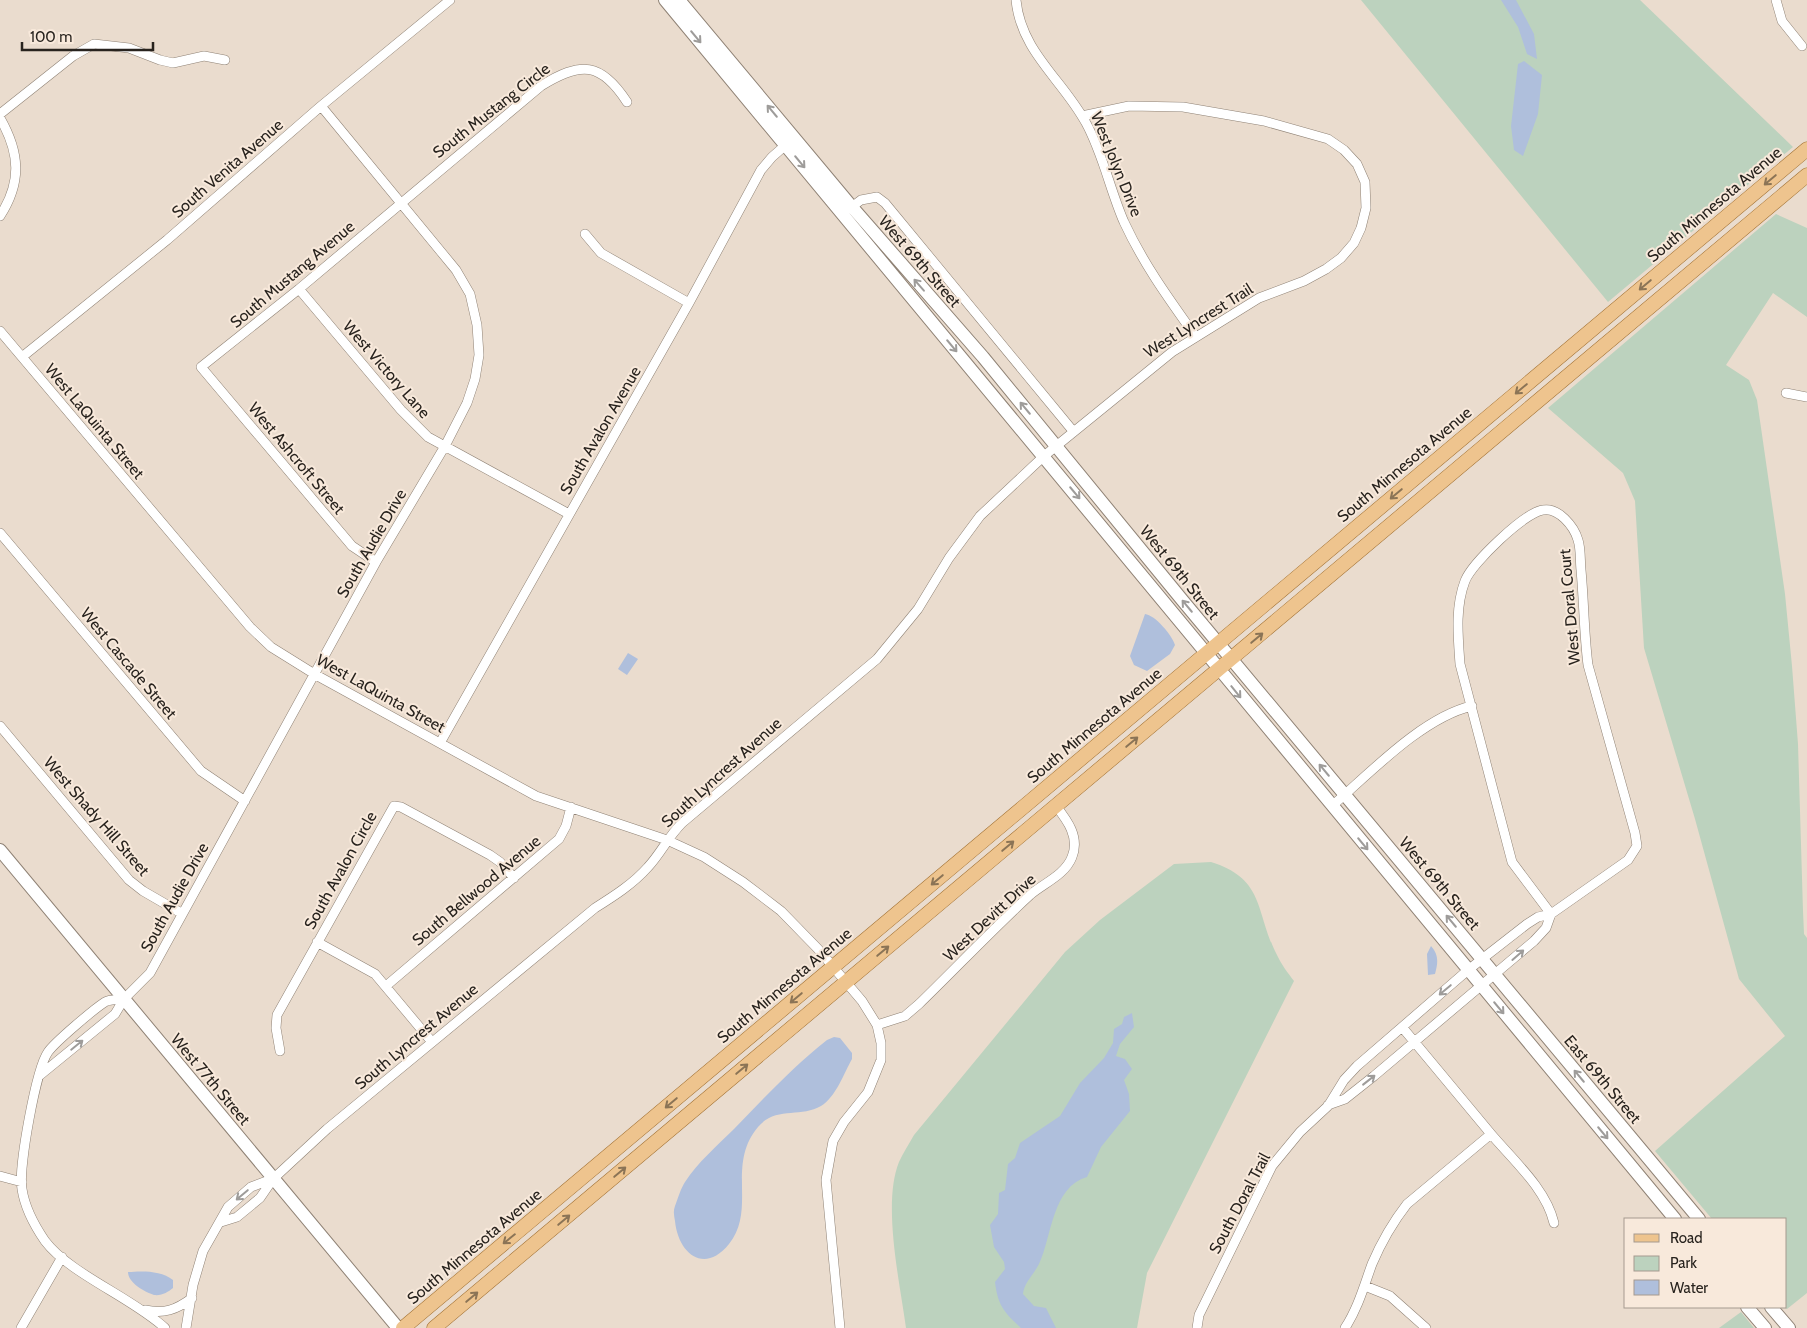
<svg xmlns="http://www.w3.org/2000/svg" width="1807" height="1328" font-family="Cabin,sans-serif">
	<rect width="100%" height="100%" fill="#eadcce"/>
	<!-- green -->
	<path fill="#bcd2be" d="M1361 0H1640L1793 147 1608 302Z
		M1776 214 1807 228V317L1773 293 1726 365 1749 380 1757 400 1785 594 1792 666 1798 744 1803 911 1804 934 1807 938V1293L1787 1309 1783 1307H1786V1219H1712L1655 1151 1785 1036 1739 979 1695 819 1644 648 1635 501 1623 473 1548 408Z
		M1211 862C1266 879 1255 913 1277 955 1281 964 1288 973 1294 981L1147 1273 1137 1328H906C900 1283 882 1204 899 1162 903 1153 909 1144 914 1135L1065 952 1100 920 1174 864Z
		M1741 1312 1754 1328H1719Z"/>
	<!-- water -->
	<path fill="#afbfdc" d="M1501 0H1516L1534 34 1537 59 1527 54 1518 27Z
		M1524 61 1542 75 1538 114 1523 156 1514 150 1511 126 1518 64Z
		M1145 614C1155 615 1172 635 1175 645L1170 654 1147 671 1134 665 1130 656Z
		M628 653 638 659 627 675 618 669Z
		M1431 946C1439 955 1438 963 1435 974L1428 975 1427 954Z
		M1132 1013 1134 1027 1120 1044 1116 1056 1125 1059 1132 1069 1124 1080 1129 1094 1130 1111 1101 1147 1087 1177C1052 1187 1052 1236 1039 1264 1034 1274 1024 1283 1023 1294L1034 1306 1046 1308 1056 1328H1021C1004 1312 998 1306 995 1282L1005 1269 1004 1262 994 1247 990 1225 998 1214 999 1193 1005 1190 1008 1164 1015 1158 1020 1143 1060 1116 1080 1083 1104 1058 1113 1043 1114 1029 1122 1024 1124 1017Z
		M834 1037 840 1038 852 1053V1059C844 1073 836 1097 821 1106 801 1118 775 1106 758 1127 726 1165 757 1209 729 1244 704 1275 678 1253 675 1221 674 1216 673 1211 675 1206 678 1198 681 1188 685 1182 697 1163 718 1145 734 1129 764 1098 793 1067 827 1040Z
		M128 1272C141 1271 161 1270 173 1280V1288C168 1292 162 1296 154 1295 145 1292 128 1283 128 1272Z"/>
	<g fill="none" stroke-linecap="round" stroke-linejoin="round">
		<!-- street casing -->
		<g stroke="#8f8275" stroke-width="10">
			<path id="street" d="M1016 0C1021 52 1063 80 1086 123 1103 154 1110 190 1124 222 1144 265 1169 299 1196 337
				M1776 0 1782 21 1802 46
				M0 114 73 56 94 44 129 48 160 60 173 63 204 56 225 60
				M0 118C20 153 22 182 0 216
				M849 209 861 200 877 197 885 203 1073 431
				M585 234 601 253 689 303
				M299 289 401 410 428 437 569 514
				M0 331 250 627 271 647 316 675 536 796 667 840 704 857 743 882 781 911 818 949 862 1001 877 1025 881 1043V1060L868 1092 844 1122 833 1141 826 1180 840 1328
				M22 357 167 240 321 106 450 0
				M1786 393 1807 397
				M0 533 201 771 245 801
				M376 562 352 546 201 367 299 289 541 86C581 61 601 62 627 102
				M0 726 129 880 143 891 181 913
				M440 743 689 303 761 170 772 157 788 143
				M1332 806C1370 773 1423 717 1472 706
				M317 942 375 974 432 1042
				M386 986 559 839 566 826 571 807
				M124 999C118 1000 110 999 105 1002 94 1009 55 1042 48 1052 36 1069 18 1169 22 1189 25 1209 34 1225 45 1241 70 1274 131 1297 165 1328
				M877 1025 905 1016 919 1004C956 968 992 930 1030 895 1044 883 1065 875 1072 857 1080 837 1067 820 1056 806
				M280 1051 276 1028 277 1015 394 806 401 807 490 855 500 862 514 878
				M39 1076 115 1014 124 999 150 973 376 562 445 446 467 403 475 379 479 355 477 325 470 294 456 270 321 106
				M1328 1105 1345 1099 1374 1076 1534 941 1546 928 1551 914
				M1491 1134C1514 1161 1546 1189 1554 1223
				M0 1176 22 1182
				M221 1222 237 1217 260 1198 273 1179 327 1129 595 908C614 896 633 884 648 867 661 853 668 837 682 823L877 659 918 609 949 558 980 516 1044 456 1172 352 1259 298 1304 281 1326 269 1341 258 1354 243 1361 228 1366 208 1365 182 1357 164 1344 150 1328 139 1264 121 1183 107 1129 106 1082 116
				M1365 1286 1390 1296 1426 1328
				M145 1310C164 1314 176 1310 192 1298
				M21 1328 62 1257
				M186 1328 193 1285 203 1251 228 1207 251 1187 272 1179
				M1197 1328 1199 1315 1272 1166 1300 1132 1328 1106 1344 1080 1357 1066 1468 970 1527 924 1538 917 1551 914 1628 860 1637 846 1635 833 1588 665C1584 634 1584 602 1581 570 1580 561 1581 549 1578 540 1574 526 1558 507 1543 510 1525 512 1472 563 1465 581 1455 607 1458 636 1460 664L1512 862 1551 914
				M1345 1328C1358 1308 1364 1286 1372 1264 1381 1243 1393 1222 1407 1204L1491 1134 1402 1027"/>
		</g>
		<!-- secondary casing -->
		<g stroke="#8f8275" stroke-width="14">
			<path id="secondary" d="M665 0 1675 1219
				M679 0 852 207 983 357 1183 601 1699 1219
				M0 850 398 1328
				M1747 1307 1765 1328
				M1771 1307 1789 1328"/>
		</g>
		<!-- primary casing -->
		<g stroke="#a27235" stroke-width="15">
			<path id="primary" d="M403 1328 1807 149
				M434 1328 1807 175"/>
		</g>
		<!-- street -->
		<use href="#street" stroke="#fff" stroke-width="9"/>
		<!-- secondary -->
		<use href="#secondary" stroke="#fff" stroke-width="12"/>
		<!-- primary -->
		<use href="#primary" stroke="#eec48e" stroke-width="14"/>
	</g>
	<!-- one-way arrows -->
	<defs><path id="oneway-shaft" d="M-6 0H5M1.5-3L5.5 0L1.5 3" fill="none" stroke-width="1.6" stroke-linecap="round" stroke-linejoin="round" transform="scale(1.25)"/></defs>
	<g stroke="#9e9c9a">
		<use href="#oneway-shaft" transform="translate(696 37) rotate(50)"/>
		<use href="#oneway-shaft" transform="translate(772 111) rotate(-130)"/>
		<use href="#oneway-shaft" transform="translate(800 162) rotate(50)"/>
		<use href="#oneway-shaft" transform="translate(919 285) rotate(-131)"/>
		<use href="#oneway-shaft" transform="translate(952 346) rotate(50)"/>
		<use href="#oneway-shaft" transform="translate(1025 408) rotate(-130)"/>
		<use href="#oneway-shaft" transform="translate(1075 493) rotate(50)"/>
		<use href="#oneway-shaft" transform="translate(1187 606) rotate(-130)"/>
		<use href="#oneway-shaft" transform="translate(1236 692) rotate(51)"/>
		<use href="#oneway-shaft" transform="translate(1324 770) rotate(-130)"/>
		<use href="#oneway-shaft" transform="translate(1363 844) rotate(50)"/>
		<use href="#oneway-shaft" transform="translate(1451 921) rotate(-130)"/>
		<use href="#oneway-shaft" transform="translate(1518 955) rotate(-41)"/>
		<use href="#oneway-shaft" transform="translate(1445 990) rotate(140)"/>
		<use href="#oneway-shaft" transform="translate(1499 1008) rotate(50)"/>
		<use href="#oneway-shaft" transform="translate(77 1045) rotate(-39)"/>
		<use href="#oneway-shaft" transform="translate(1579 1076) rotate(-130)"/>
		<use href="#oneway-shaft" transform="translate(1369 1080) rotate(-38)"/>
		<use href="#oneway-shaft" transform="translate(1603 1133) rotate(50)"/>
		<use href="#oneway-shaft" transform="translate(242 1195) rotate(140)"/>
	</g>
	<g stroke="#8b7456">
		<use href="#oneway-shaft" transform="translate(1770 180) rotate(140)"/>
		<use href="#oneway-shaft" transform="translate(1645 285) rotate(140)"/>
		<use href="#oneway-shaft" transform="translate(1521 389) rotate(140)"/>
		<use href="#oneway-shaft" transform="translate(1396 494) rotate(140)"/>
		<use href="#oneway-shaft" transform="translate(1257 638) rotate(-40)"/>
		<use href="#oneway-shaft" transform="translate(1132 742) rotate(-40)"/>
		<use href="#oneway-shaft" transform="translate(1008 846) rotate(-40)"/>
		<use href="#oneway-shaft" transform="translate(937 880) rotate(140)"/>
		<use href="#oneway-shaft" transform="translate(883 951) rotate(-40)"/>
		<use href="#oneway-shaft" transform="translate(796 998) rotate(140)"/>
		<use href="#oneway-shaft" transform="translate(742 1069) rotate(-40)"/>
		<use href="#oneway-shaft" transform="translate(671 1103) rotate(140)"/>
		<use href="#oneway-shaft" transform="translate(620 1172) rotate(-40)"/>
		<use href="#oneway-shaft" transform="translate(564 1220) rotate(-40)"/>
		<use href="#oneway-shaft" transform="translate(509 1239) rotate(141)"/>
		<use href="#oneway-shaft" transform="translate(472 1297) rotate(-40)"/>
	</g>
	<g text-anchor="middle" stroke-width="4" stroke-linejoin="round" paint-order="stroke">
		<!-- street labels -->
		<g font-size="16" fill="#28231e" stroke="#f8e9db">
			<text transform="translate(491 110) rotate(-38)" y="6">South Mustang Circle</text>
			<text transform="translate(1117 164) rotate(68)" y="6">West Jolyn Drive</text>
			<text transform="translate(227 168) rotate(-41)" y="6">South Venita Avenue</text>
			<text transform="translate(1714 204) rotate(-40)" y="6">South Minnesota Avenue</text>
			<text transform="translate(920 261) rotate(49)" y="6">West 69th Street</text>
			<text transform="translate(292 274) rotate(-40)" y="6">South Mustang Avenue</text>
			<text transform="translate(1198 320) rotate(-32)" y="6">West Lyncrest Trail</text>
			<text transform="translate(387 369) rotate(49)" y="6">West Victory Lane</text>
			<text transform="translate(95 421) rotate(50)" y="6">West LaQuinta Street</text>
			<text transform="translate(600 430) rotate(-60)" y="6">South Avalon Avenue</text>
			<text transform="translate(297 458) rotate(50)" y="6">West Ashcroft Street</text>
			<text transform="translate(1404 464) rotate(-40)" y="6">South Minnesota Avenue</text>
			<text transform="translate(371 543) rotate(-60)" y="6">South Audie Drive</text>
			<text transform="translate(1180 572) rotate(51)" y="6">West 69th Street</text>
			<text transform="translate(1569 607) rotate(-95)" y="6">West Doral Court</text>
			<text transform="translate(129 663) rotate(50)" y="6">West Cascade Street</text>
			<text transform="translate(381 693) rotate(29)" y="6">West LaQuinta Street</text>
			<text transform="translate(1094 725) rotate(-40)" y="6">South Minnesota Avenue</text>
			<text transform="translate(721 772) rotate(-42)" y="6">South Lyncrest Avenue</text>
			<text transform="translate(97 816) rotate(49)" y="6">West Shady Hill Street</text>
			<text transform="translate(340 870) rotate(-61)" y="6">South Avalon Circle</text>
			<text transform="translate(1440 883) rotate(50)" y="6">West 69th Street</text>
			<text transform="translate(476 890) rotate(-40)" y="6">South Bellwood Avenue</text>
			<text transform="translate(174 897) rotate(-61)" y="6">South Audie Drive</text>
			<text transform="translate(989 917) rotate(-43)" y="6">West Devitt Drive</text>
			<text transform="translate(784 985) rotate(-40)" y="6">South Minnesota Avenue</text>
			<text transform="translate(416 1036) rotate(-40)" y="6">South Lyncrest Avenue</text>
			<text transform="translate(211 1079) rotate(50)" y="6">West 77th Street</text>
			<text transform="translate(1603 1079) rotate(50)" y="6">East 69th Street</text>
			<text transform="translate(1239 1203) rotate(-62)" y="6">South Doral Trail</text>
			<text transform="translate(474 1246) rotate(-40)" y="6">South Minnesota Avenue</text>
		</g>
	</g>
	<!-- legend -->
	<rect x="1624" y="1218" width="162" height="90" fill="#f8e9db" stroke="#a59a8f"/>
	<rect x="1634" y="1234" width="25" height="8" fill="#eec48e" stroke="#a59a8f"/>
	<text x="1670" y="1243" font-size="15" fill="#28231e">Road</text>
	<rect x="1634" y="1256" width="25" height="15" fill="#bcd2be" stroke="#a59a8f"/>
	<text x="1670" y="1268" font-size="15" fill="#28231e">Park</text>
	<rect x="1634" y="1280" width="25" height="15" fill="#afbfdc" stroke="#a59a8f"/>
	<text x="1670" y="1293" font-size="15" fill="#28231e">Water</text>
	<!-- scale -->
	<path d="M22 42v8h131v-8" fill="none" stroke="#28231e" stroke-width="2.5"/>
	<text x="30" y="42" font-size="15" fill="#28231e" stroke="#f8e9db" stroke-width="4" paint-order="stroke">100 m</text>
</svg>
